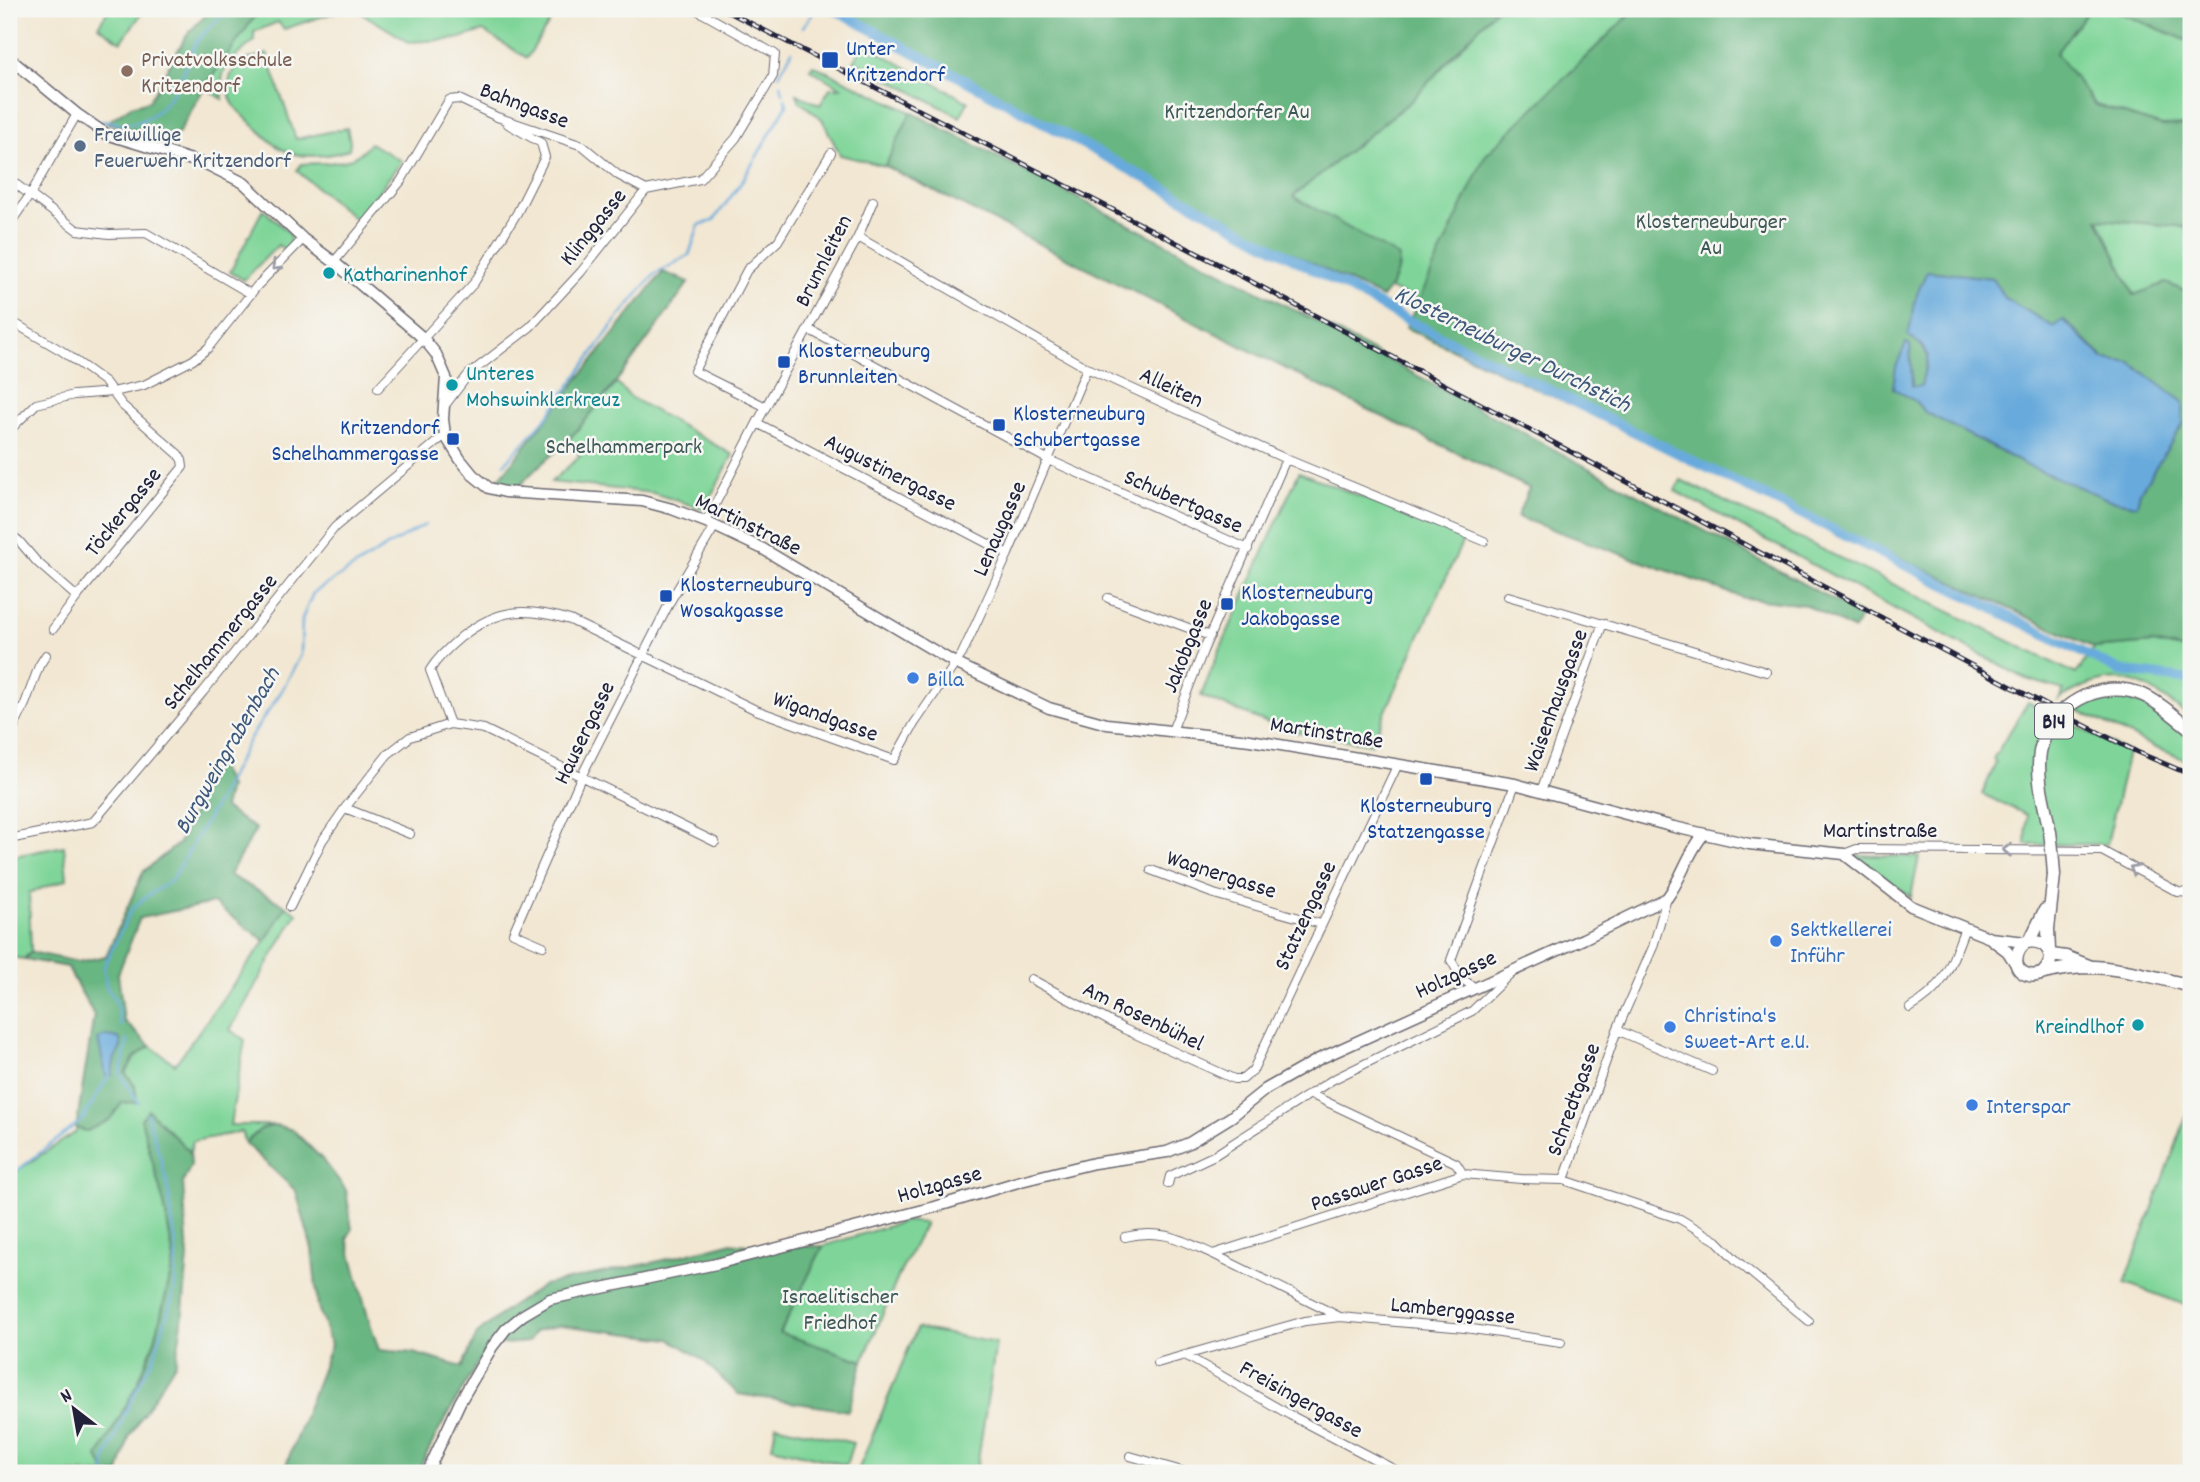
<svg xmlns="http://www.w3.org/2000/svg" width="2200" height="1482" font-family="Dekko,sans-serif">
	<rect width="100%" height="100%" fill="#f6f6f2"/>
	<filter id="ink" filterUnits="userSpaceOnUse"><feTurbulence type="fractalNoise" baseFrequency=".0143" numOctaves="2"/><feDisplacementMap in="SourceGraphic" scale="14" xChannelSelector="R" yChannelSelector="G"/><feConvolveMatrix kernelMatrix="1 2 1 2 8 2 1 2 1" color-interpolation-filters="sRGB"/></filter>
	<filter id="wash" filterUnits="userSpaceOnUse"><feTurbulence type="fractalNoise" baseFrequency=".00686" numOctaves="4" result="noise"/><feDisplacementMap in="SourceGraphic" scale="28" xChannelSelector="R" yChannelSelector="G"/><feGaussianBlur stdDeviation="1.57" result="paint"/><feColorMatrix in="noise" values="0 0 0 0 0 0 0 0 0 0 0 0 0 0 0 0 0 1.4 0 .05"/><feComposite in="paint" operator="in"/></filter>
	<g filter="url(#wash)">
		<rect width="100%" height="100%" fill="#f2e7d2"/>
		<!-- green -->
		<path fill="#7fd599" stroke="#507c6a" stroke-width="2" d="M109 9H145L121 42 98 26Z
			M260 9H345L284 29 278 22 254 32V41C231 61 217 66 223 99L204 88Z
			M355 9H558L527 58 483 31 457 39 409 42Z
			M1496 9H1635L1485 156 1420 301 1389 289 1399 268 1293 196 1412 100Z
			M2090 9H2110L2191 42V125L2162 126 2096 105 2056 53Z
			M863 43 968 102 960 117 854 61Z
			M267 54 296 139 347 128 350 141 349 149C335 156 306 158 291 153 275 148 264 135 252 124 247 118 238 112 234 105 230 100 229 91 229 84 230 63 249 58 267 54Z
			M813 65 911 112 885 166 840 155 822 119 800 102 797 94 820 105 830 88H841L810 69Z
			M370 143 402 161 356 220 297 171 301 164C329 162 352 167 370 143Z
			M263 209 290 234V245L285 250 278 245 244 280 230 272Z
			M2098 218 2187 227 2191 246V294L2166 283 2134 295Z
			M617 383 630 397 733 455 704 509 653 493 551 482 580 456 569 439Z
			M1299 472 1464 538 1371 744 1285 730 1201 696 1217 656Z
			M1681 480 2076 674 2094 648 2153 643 2191 651V718C2141 679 2119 664 2059 699L2064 690 2026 679 1675 491Z
			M2121 698 2145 705 2191 740V762L2156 748 2077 710 2091 702Z
			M2028 702 2128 752 2107 844 2026 845 2027 815 1982 794 1996 763 1993 759Z
			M64 846 67 879 29 893 31 952 24 959 9 957V859L19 855Z
			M1852 855 1919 857 1911 897Z
			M286 906 297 913 230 1030 245 1040 230 1125H275L261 1129 245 1143 241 1132 193 1141 190 1152 148 1111 141 1119 164 1204 174 1260 155 1340 138 1383 98 1457 106 1473H9V1176L76 1132V1128L87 1131 109 1120 135 1086 125 1073 135 1057 150 1046 175 1064 265 941Z
			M2191 1104V1307L2125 1283Z
			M905 1221 925 1223 899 1275 863 1361 780 1333 823 1246Z
			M917 1328 996 1343 976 1473H857Z
			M776 1425 853 1443 846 1465 772 1447Z"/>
		<!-- forest -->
		<path fill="#67b681" stroke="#446c5e" stroke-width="2" fill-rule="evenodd" d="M212 9H260L204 88 178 134 159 136 106 123 131 106 149 101 188 33Z
			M833 9H1496L1412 100 1293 196 1399 257C1399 273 1392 286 1382 298L1250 232Z
			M1635 9H2090L2056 53 2095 105 2162 126 2191 125V246L2187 227 2098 219 2134 295 2166 283 2191 294V651L2153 643 2094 648 1406 328 1485 156ZM1927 271 1991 278 2005 298 2054 327 2064 320 2105 359 2131 363 2183 424 2139 492 2137 504 2026 465 1925 412 1915 401 1893 388 1906 343 1910 345 1912 386H1921L1928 356C1906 324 1912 304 1927 271Z
			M2110 9H2191V42Z
			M911 112 1318 322 1861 615 1854 630 1806 605 1744 598 1517 517 1529 488 1320 386 885 166Z
			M663 272 689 282C651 335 614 388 571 437 555 454 535 467 520 486L508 488 492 484 502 475Z
			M217 761 229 787 224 808 256 829 229 875 286 906 265 941 213 903 140 918 118 974 124 1021 150 1046 135 1057 125 1073 135 1086 137 1102 122 1103 109 1120 87 1131 76 1128 94 1015 67 967 24 959 31 952 78 962 106 956 143 872 179 843Z
			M148 1110 190 1152 191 1165 183 1182 188 1257 182 1322 176 1362 129 1437 119 1473H106L98 1457 138 1383 155 1341 174 1260 164 1204 141 1119Z
			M275 1125 293 1130 324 1161 346 1190 352 1230 347 1238 368 1317 379 1350 413 1353 462 1367 477 1334 506 1310 544 1285 655 1262 729 1243 757 1246H823L780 1333 863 1361 848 1411 738 1394 702 1359 670 1339 560 1325 535 1331 528 1342 488 1345 438 1432 420 1467 419 1473H283L331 1345 318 1307 312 1249 296 1191 245 1143 261 1129Z"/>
		<!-- water -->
		<path fill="#68aadc" stroke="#45668c" stroke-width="2" d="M1927 271 1992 278 2005 298 2054 327 2063 320 2104 359 2131 363 2183 402V424L2140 492 2137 505 2110 500 2026 465 1925 412 1915 401 1893 388 1896 367 1906 343 1910 345 1912 386H1921L1928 356 1921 345 1908 336 1917 294Z
			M106 1036 119 1038C124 1048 119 1050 115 1058 113 1063 113 1070 112 1075L106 1076 98 1039Z"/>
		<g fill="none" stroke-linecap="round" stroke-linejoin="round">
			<!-- stream -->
			<path stroke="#68aadc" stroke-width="2.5" d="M803 27 816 9
				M779 75 792 51
				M781 84 783 93
				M100 123 105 120C141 134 166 109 181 78 186 67 190 54 196 43 204 31 219 19 230 9
				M504 464 548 416 618 318 654 275 689 255 699 225 713 221 741 183 787 105 785 99
				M121 1026 117 1003 106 986 104 966 131 910 144 898 172 880 217 802 250 738 281 692 301 655 302 619 313 593 389 545 425 525
				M128 1040 120 1074 139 1103
				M9 1177 82 1120 110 1074
				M105 1473V1461L126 1411 155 1354 175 1289 176 1245 166 1178 147 1114"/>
			<!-- canal -->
			<path stroke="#68aadc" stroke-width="10" d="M834 9 1401 317 2120 671 2191 680"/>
		</g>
	</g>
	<g filter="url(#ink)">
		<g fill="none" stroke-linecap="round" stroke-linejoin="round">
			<!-- street casing -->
			<g stroke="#6b6770" stroke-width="10">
				<path id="street" d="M9 179 77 230 109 234 146 233 251 294
					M9 225 30 195 77 114
					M858 237 1087 368 1286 459 1484 541
					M334 262 401 181 449 100 459 99 497 117 583 146 618 175 646 190
					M9 320 62 351 105 382 122 405 178 454 182 460 183 467 77 597 53 629
					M808 329 1049 460 1248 549
					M378 388 474 283 517 213 545 157 541 143 508 124
					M446 404 468 375 530 327 581 272 646 190 700 179 736 138 773 76 775 54 695 9
					M766 407 694 371 747 270 778 241 831 153
					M757 423 1008 554
					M9 431 36 404 74 395 113 392 144 385 193 360 208 348 257 286 303 239
					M706 522 757 423 858 237 873 201
					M9 533 19 541 37 562 77 597
					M1508 596 1766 672
					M1108 598 1210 636
					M450 724 430 670C438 657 449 647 461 637 498 608 525 607 570 620L756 710 894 760 914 724 962 654 1008 554 1087 368
					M1172 731 1203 651 1286 459
					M9 738 25 704 39 666 46 655
					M1541 791 1603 623
					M345 808 410 834
					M9 839 93 822 203 692 335 527 445 435
					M1844 854 1857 849 2102 851 2178 892 2191 893
					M1151 870 1214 894 1321 924
					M290 907 322 841 345 808 388 754 410 737 450 724 484 729 715 842
					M543 946 513 933 582 775 671 600 715 526
					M1031 979 1124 1029 1234 1079H1243L1253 1070 1398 764
					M1474 987 1462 979 1451 960 1515 784
					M1910 1008C1947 987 1950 965 1965 928
					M1617 1030 1712 1071
					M1463 1174 1521 1179 1564 1180 1680 1219 1717 1241 1737 1261 1809 1321
					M1564 1180 1617 1030 1653 947 1667 898
					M1168 1184 1170 1176 1215 1155 1332 1080 1472 1011 1510 974
					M1125 1237C1162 1228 1181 1240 1213 1254L1463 1174 1456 1163 1310 1094
					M1340 1317 1465 1328 1561 1342
					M1185 1355 1290 1415 1401 1473
					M1157 1363 1305 1321 1340 1317 1213 1254
					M1130 1456 1189 1473"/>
			</g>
			<!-- secondary casing -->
			<g stroke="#6b6770" stroke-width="13">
				<path id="secondary" d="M9 58 77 114 106 134 208 165 244 183 303 239 334 262 423 338 436 354 446 377 443 419 445 435 460 459 473 475 489 488 505 492 642 501 672 509 706 522 763 549 955 663 1049 708 1107 724 1250 740 1515 784 1674 827 1749 844 1844 854 1911 906 1990 938 2026 942
					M1992 940 2007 951 2017 966
					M427 1473 460 1402 492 1347 506 1329 523 1315 550 1299 716 1264 935 1207 1021 1181 1094 1163 1167 1152 1189 1143 1231 1117 1266 1089 1319 1059 1583 939 1667 898C1682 878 1688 852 1704 834"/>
			</g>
			<!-- primary casing -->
			<g stroke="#6b6770" stroke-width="15">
				<path id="primary" d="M2030 941 2045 910
					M2049 950 2048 929 2054 875
					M2051 955 2066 957 2089 966
					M2043 973C2059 957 2047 938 2026 942 2014 951 2011 971 2029 975 2035 977 2040 974 2045 973 2060 969 2079 967 2094 967 2127 969 2159 978 2191 986"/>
			</g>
			<!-- street -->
			<use href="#street" stroke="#fff" stroke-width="8"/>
			<!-- secondary -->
			<use href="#secondary" stroke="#fff" stroke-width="10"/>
			<!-- primary -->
			<use href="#primary" stroke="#fff" stroke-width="12"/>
			<!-- rail casing -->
			<g stroke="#22223b" stroke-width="5">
				<path id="rail" d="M723 9 1222 266 2072 719 2137 752 2191 775"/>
			</g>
			<!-- rail -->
			<use href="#rail" stroke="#f6f6f2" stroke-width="2.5" stroke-dasharray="8" stroke-linecap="butt"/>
			<!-- primary-bridge casing -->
			<g stroke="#6b6770" stroke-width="15" stroke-linecap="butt">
				<path id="primary-bridge" d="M2054 875C2053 861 2052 846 2050 832 2045 806 2036 779 2040 752 2048 706 2100 677 2143 695 2161 703 2176 718 2191 729"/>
			</g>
			<!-- primary-bridge -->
			<use href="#primary-bridge" stroke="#fff" stroke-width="12"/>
		</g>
		<!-- one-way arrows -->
		<defs><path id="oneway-chevron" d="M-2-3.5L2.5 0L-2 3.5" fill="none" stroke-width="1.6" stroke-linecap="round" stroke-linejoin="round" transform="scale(1.75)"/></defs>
		<g stroke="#9c9ca7">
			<use href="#oneway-chevron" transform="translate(276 266) rotate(135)"/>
			<use href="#oneway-chevron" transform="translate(2007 850) rotate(-179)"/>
			<use href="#oneway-chevron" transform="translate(2134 869) rotate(-150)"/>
		</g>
	</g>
	<!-- markers -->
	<g fill="#1a4fb4" stroke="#f6f6f2" stroke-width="2.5">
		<rect x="821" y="51" width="18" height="18" rx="3.5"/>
		<rect x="777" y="355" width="14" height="14" rx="3.5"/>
		<rect x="992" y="418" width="14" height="14" rx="3.5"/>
		<rect x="446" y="432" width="14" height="14" rx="3.5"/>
		<rect x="659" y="589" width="14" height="14" rx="3.5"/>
		<rect x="1220" y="597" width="14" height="14" rx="3.5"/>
		<rect x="1419" y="772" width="14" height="14" rx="3.5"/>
	</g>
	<circle fill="#8d6e63" stroke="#f6f6f2" stroke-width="2.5" cx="127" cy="71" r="7"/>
	<circle fill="#5c6f8a" stroke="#f6f6f2" stroke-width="2.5" cx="80" cy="146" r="7"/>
	<g fill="#0f9aa8" stroke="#f6f6f2" stroke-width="2.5">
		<circle cx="329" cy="273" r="7"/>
		<circle cx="452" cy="385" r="7"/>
		<circle cx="2138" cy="1025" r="7"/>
	</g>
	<g fill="#3f7fe0" stroke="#f6f6f2" stroke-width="2.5">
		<circle cx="913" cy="678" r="7"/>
		<circle cx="1776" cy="941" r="7"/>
		<circle cx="1670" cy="1027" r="7"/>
		<circle cx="1972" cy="1105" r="7"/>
	</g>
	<g text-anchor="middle" stroke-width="5" stroke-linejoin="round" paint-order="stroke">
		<!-- shield labels -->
		<rect fill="#f6f6f2" stroke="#626272" stroke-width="2" x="2035" y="703.5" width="38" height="35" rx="5"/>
		<g font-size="21" font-weight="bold" fill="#22223b">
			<text x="2054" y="728">B14</text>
		</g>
		<!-- transit labels -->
		<g font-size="23" fill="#164399" stroke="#f6f6f2" text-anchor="start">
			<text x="846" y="55">Unter<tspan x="846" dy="26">Kritzendorf</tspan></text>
			<text x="798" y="357">Klosterneuburg<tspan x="798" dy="26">Brunnleiten</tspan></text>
			<text x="1013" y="420">Klosterneuburg<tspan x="1013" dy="26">Schubertgasse</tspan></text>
			<text x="439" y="434" text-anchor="end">Kritzendorf<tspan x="439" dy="26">Schelhammergasse</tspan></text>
			<text x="680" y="591">Klosterneuburg<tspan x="680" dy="26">Wosakgasse</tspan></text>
			<text x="1241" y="599">Klosterneuburg<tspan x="1241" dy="26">Jakobgasse</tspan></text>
			<text x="1426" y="812" text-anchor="middle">Klosterneuburg<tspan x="1426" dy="26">Statzengasse</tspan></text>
		</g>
		<!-- education labels -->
		<g font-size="23" fill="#785e54" stroke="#f6f6f2" text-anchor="start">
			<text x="141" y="66">Privatvolksschule<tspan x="141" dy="26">Kritzendorf</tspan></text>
		</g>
		<!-- street labels -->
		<g font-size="23" fill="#22223b" stroke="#f6f6f2">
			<text transform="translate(525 104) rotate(21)" y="8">Bahngasse</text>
			<text transform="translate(592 226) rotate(-51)" y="8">Klinggasse</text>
			<text transform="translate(822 260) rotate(-63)" y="8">Brunnleiten</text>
			<text transform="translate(1172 386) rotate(25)" y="8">Alleiten</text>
			<text transform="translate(891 471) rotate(27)" y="8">Augustinergasse</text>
			<text transform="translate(1184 500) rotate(24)" y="8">Schubertgasse</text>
			<text transform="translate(122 511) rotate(-51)" y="8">Töckergasse</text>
			<text transform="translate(749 523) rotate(26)" y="8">Martinstraße</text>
			<text transform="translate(998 528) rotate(-66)" y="8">Lenaugasse</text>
			<text transform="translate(219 641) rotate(-51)" y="8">Schelhammergasse</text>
			<text transform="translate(1186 645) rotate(-68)" y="8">Jakobgasse</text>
			<text transform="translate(1554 700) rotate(-70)" y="8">Waisenhausgasse</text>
			<text transform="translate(826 715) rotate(20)" y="8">Wigandgasse</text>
			<text transform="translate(1327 731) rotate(9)" y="8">Martinstraße</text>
			<text transform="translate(583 732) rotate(-64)" y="8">Hausergasse</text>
			<text x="1880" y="837">Martinstraße</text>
			<text transform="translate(1222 873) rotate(18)" y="8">Wagnergasse</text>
			<text transform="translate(1304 915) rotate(-65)" y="8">Statzengasse</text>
			<text transform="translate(1455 973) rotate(-25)" y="8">Holzgasse</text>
			<text transform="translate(1144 1015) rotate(26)" y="8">Am Rosenbühel</text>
			<text transform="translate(1572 1099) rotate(-70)" y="8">Schredtgasse</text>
			<text transform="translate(1376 1182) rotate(-18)" y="8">Passauer Gasse</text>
			<text transform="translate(939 1183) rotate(-16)" y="8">Holzgasse</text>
			<text transform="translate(1453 1309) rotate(6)" y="8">Lamberggasse</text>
			<text transform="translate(1302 1398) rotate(29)" y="8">Freisingergasse</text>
		</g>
		<!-- park labels -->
		<g font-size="23" fill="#3e5857" stroke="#f6f6f2">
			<text x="1237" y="118">Kritzendorfer Au</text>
			<text x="1711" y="228">Klosterneuburger<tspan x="1711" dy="26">Au</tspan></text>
			<text x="624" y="453">Schelhammerpark</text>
			<text x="840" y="1303">Israelitischer<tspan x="840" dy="26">Friedhof</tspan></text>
		</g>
		<!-- service labels -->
		<g font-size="23" fill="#4e5e75" stroke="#f6f6f2" text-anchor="start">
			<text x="94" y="141">Freiwillige<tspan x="94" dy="26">Feuerwehr Kritzendorf</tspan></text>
		</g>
		<!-- culture labels -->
		<g font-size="23" fill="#0d838f" stroke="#f6f6f2" text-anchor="start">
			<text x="343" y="281">Katharinenhof</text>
			<text x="466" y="380">Unteres<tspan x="466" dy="26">Mohswinklerkreuz</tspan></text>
			<text x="2124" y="1033" text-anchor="end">Kreindlhof</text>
		</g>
		<!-- shop labels -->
		<g font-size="23" fill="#366cbe" stroke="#f6f6f2" text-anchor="start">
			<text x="927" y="686">Billa</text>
			<text x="1790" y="936">Sektkellerei<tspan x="1790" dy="26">Inführ</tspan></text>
			<text x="1684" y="1022">Christina's<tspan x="1684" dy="26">Sweet-Art e.U.</tspan></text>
			<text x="1986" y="1113">Interspar</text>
		</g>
		<!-- water labels -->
		<g font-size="24" font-style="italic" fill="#3e587b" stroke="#f6f6f2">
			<text transform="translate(1513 348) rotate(26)" y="8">Klosterneuburger Durchstich</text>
			<text transform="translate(226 750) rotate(-60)" y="8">Burgweingrabenbach</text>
		</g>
	</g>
	<!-- margin -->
	<rect width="2200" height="1482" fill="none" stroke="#f6f6f2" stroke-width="35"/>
	<!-- north arrow -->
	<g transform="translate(74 1409) rotate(329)" stroke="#f6f6f2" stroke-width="5" paint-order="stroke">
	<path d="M0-5L12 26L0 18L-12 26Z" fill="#22223b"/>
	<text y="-10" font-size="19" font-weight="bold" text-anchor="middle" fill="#22223b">N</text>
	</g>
</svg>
